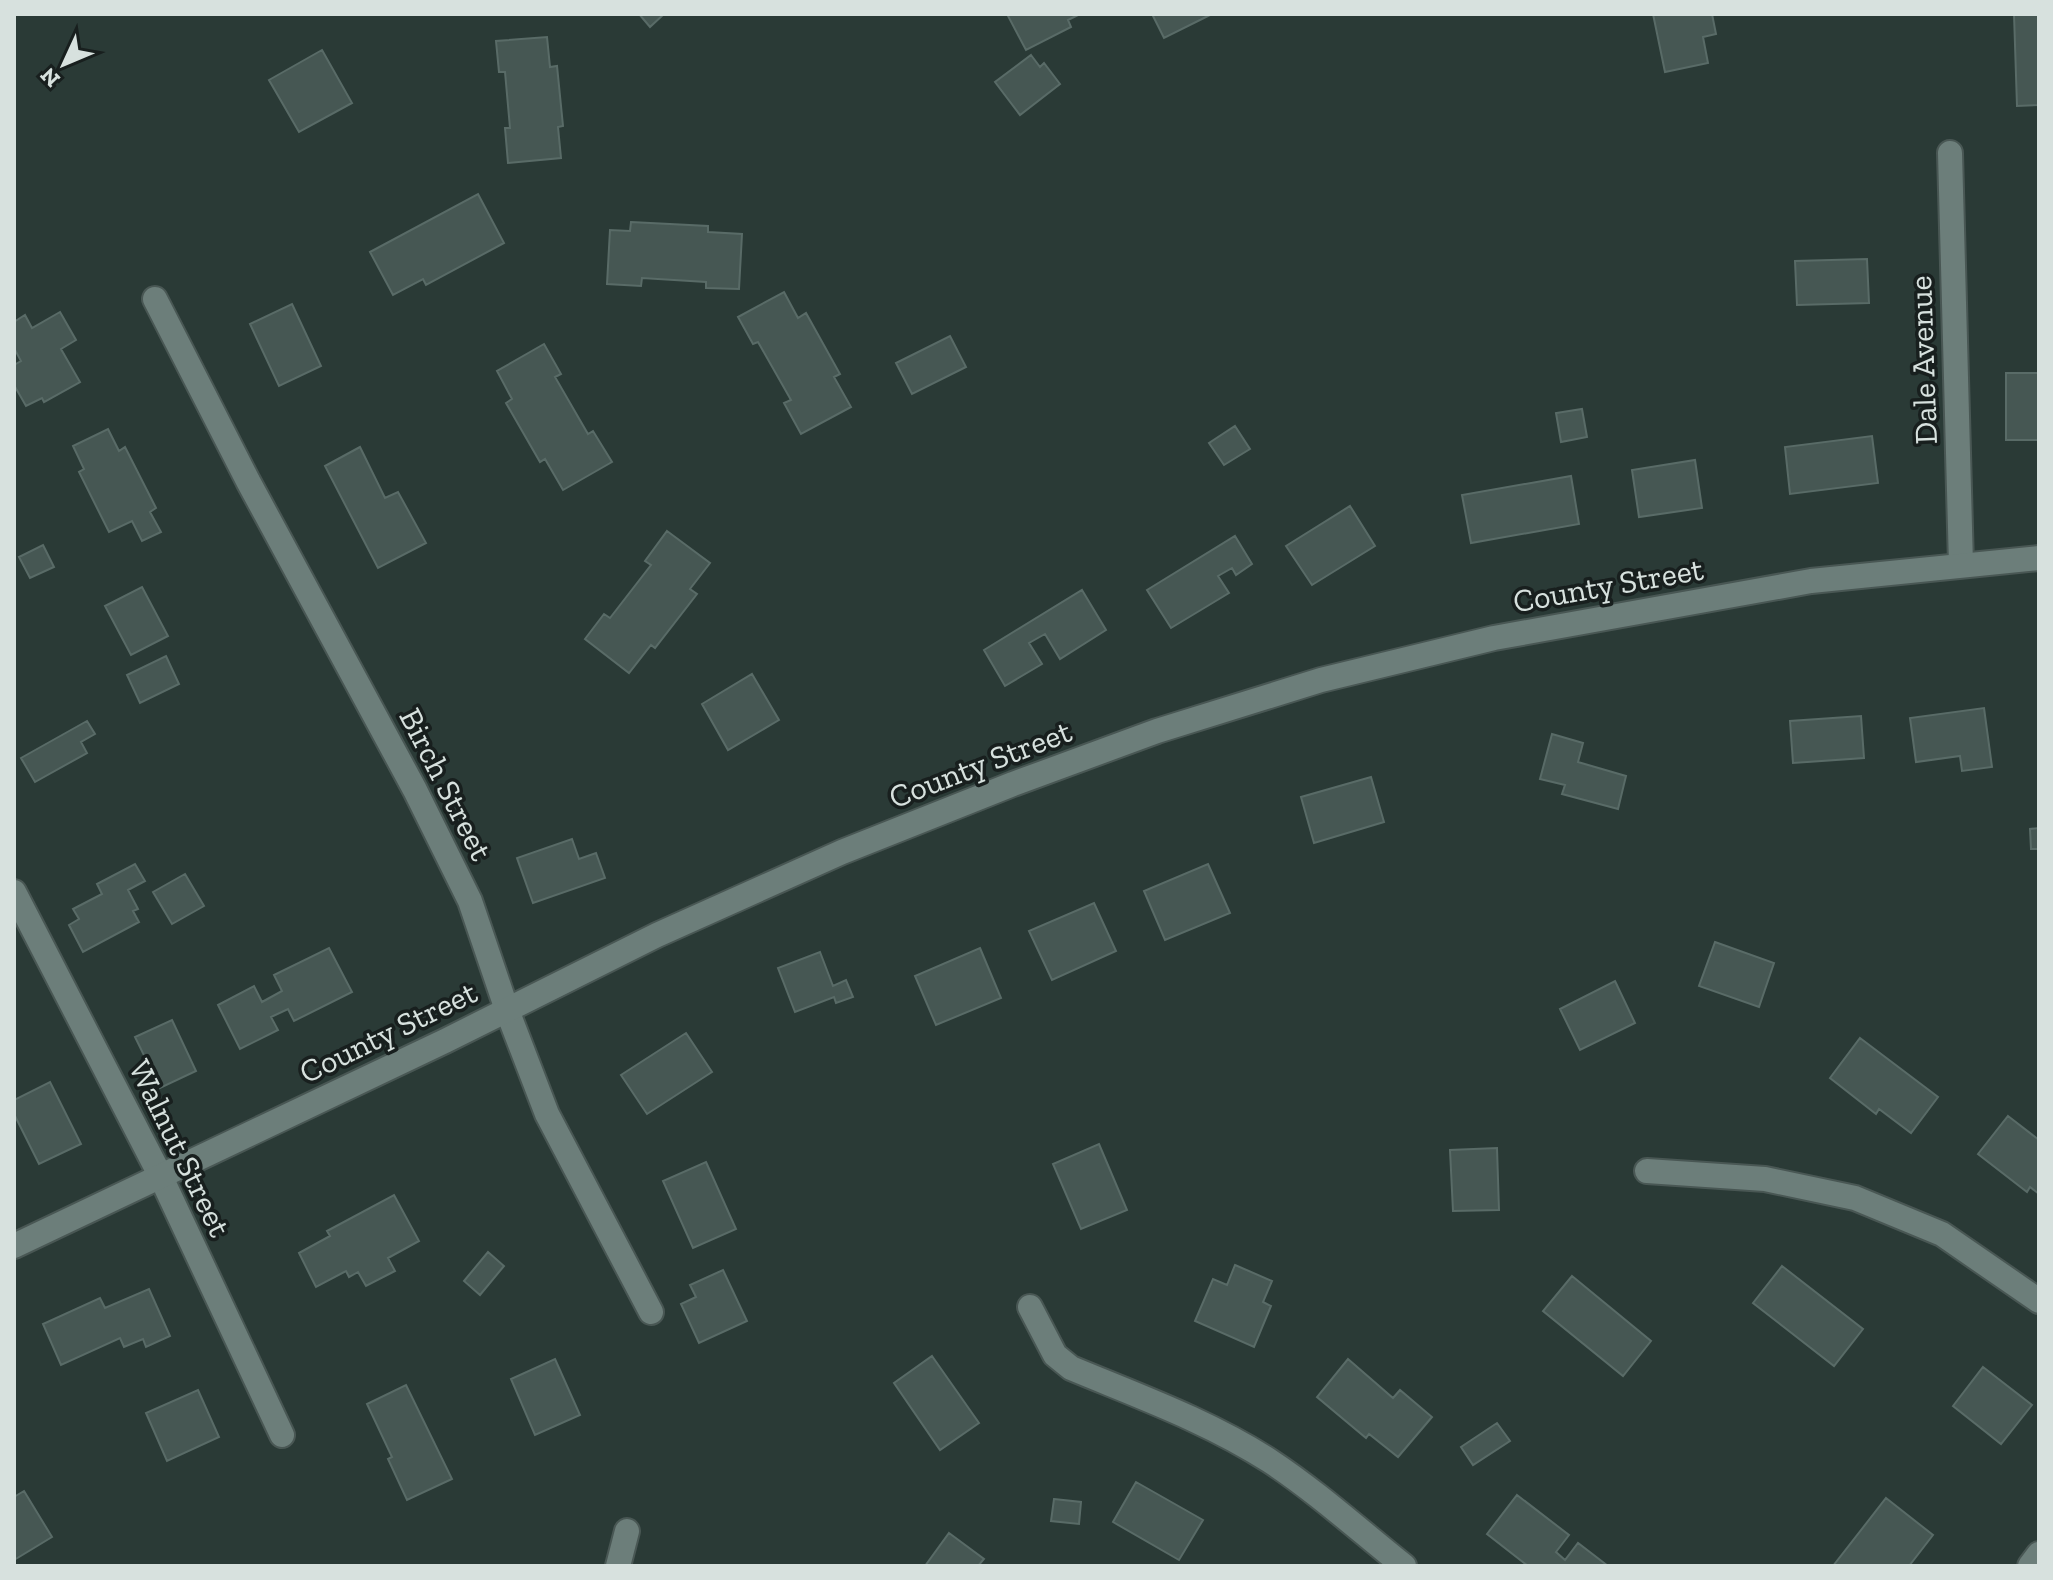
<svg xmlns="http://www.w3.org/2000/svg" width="2053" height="1580" font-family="'Zilla Slab',serif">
	<rect width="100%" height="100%" fill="#2a3a36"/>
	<!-- building -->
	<path fill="#465753" stroke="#596b67" stroke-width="2" d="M639 14H664L650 27Z
		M1007 14H1080L1068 20 1071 27 1026 50Z
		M1152 14H1212L1164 38Z
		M1653 14H1712L1716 34 1703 37 1708 63 1665 72Z
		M2014 14H2039V105L2017 106Z
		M547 37 550 67 557 66 563 126 558 127 561 158 508 163 505 128H510L505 72H499L496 41Z
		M322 50 352 103 299 132 269 80Z
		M1031 55 1040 67 1044 63 1060 84 1020 115 995 82Z
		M478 194 504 243 426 285 423 279 393 295 370 252Z
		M631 222 708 226V232L742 234 739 289 706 288V282L642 278 641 286 607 284 610 230 630 231Z
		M1867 259 1869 303 1797 305 1795 261Z
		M784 292 798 318 806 313 840 374 834 377 851 407 801 434 784 403 791 400 758 342 753 344 738 317Z
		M292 304 321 366 279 386 250 324Z
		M60 312 76 340 61 349 80 382 44 402 42 398 26 406 14 385V365L21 361 14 348V322L25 315 32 328Z
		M950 336 966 367 912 394 896 363Z
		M544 344 561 374 555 377 588 434 593 431 612 462 563 490 545 459 540 462 506 403 512 399 497 371Z
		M2006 373H2039V440H2006Z
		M1582 409 1587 437 1561 442 1556 413Z
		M1235 426 1250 449 1224 465 1209 443Z
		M108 429 119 451 125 447 156 508 150 512 161 532 142 541 132 521 109 532 79 472 84 469 73 446Z
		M1872 436 1878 483 1790 494 1785 447Z
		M360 447 385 498 398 492 426 543 378 568 325 466Z
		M1695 460 1702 508 1639 517 1632 470Z
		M1571 476 1579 524 1471 543 1462 495Z
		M1350 506 1375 546 1312 585 1286 546Z
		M667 531 710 563 690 589 697 594 655 648 651 645 629 673 585 639 604 614 610 618 651 565 645 561Z
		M1235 536 1252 564 1236 575 1232 568 1218 576 1229 593 1171 628 1147 590Z
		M43 545 54 567 30 578 19 557Z
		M142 587 168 636 131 655 105 606Z
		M1082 590 1106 630 1060 659 1045 634 1029 643 1042 664 1005 686 984 650Z
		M166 656 179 684 140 703 127 675Z
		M752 674 779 720 728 750 702 704Z
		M1984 708 1992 767 1962 771 1960 756 1916 762 1910 718Z
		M1861 716 1864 758 1793 763 1790 721Z
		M87 721 95 734 81 742 87 753 35 782 21 758Z
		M1552 734 1583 743 1578 762 1626 776 1618 809 1562 794 1565 785 1540 779Z
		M1371 777 1384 822 1314 843 1301 797Z
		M2039 828V849H2031L2030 829Z
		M572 839 579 859 596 853 605 878 533 903 517 858Z
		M135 864 145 881 128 890 138 909 133 911 139 922 83 952 69 925 79 919 73 909 102 894 97 884Z
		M1208 864 1230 913 1165 940 1144 891Z
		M185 874 204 906 172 924 153 892Z
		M1094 903 1116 951 1052 980 1029 931Z
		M1715 942 1774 963 1759 1007 1699 986Z
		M329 948 352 992 294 1021 288 1009 271 1017 278 1030 240 1049 218 1005 254 986 262 1002 282 991 274 975Z
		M980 948 1001 998 936 1025 915 976Z
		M820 952 833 986 846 980 853 997 836 1003 834 997 795 1012 778 968Z
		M1615 981 1635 1023 1580 1050 1560 1009Z
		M172 1020 196 1071 160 1088 135 1037Z
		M686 1033 712 1072 647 1114 621 1075Z
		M1860 1038 1938 1097 1911 1133 1879 1109 1876 1114 1830 1078Z
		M50 1082 81 1144 39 1164 14 1114V1100Z
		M2008 1116 2039 1140V1194L2030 1187 2027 1192 1978 1154Z
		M1099 1144 1127 1210 1081 1229 1053 1164Z
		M1497 1148 1499 1210 1453 1211 1450 1150Z
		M706 1162 736 1229 693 1248 663 1181Z
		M394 1195 419 1241 388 1258 395 1271 366 1286 358 1272 349 1277 346 1271 316 1287 299 1253 330 1236 327 1231Z
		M488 1252 504 1266 480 1295 464 1281Z
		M1235 1265 1272 1281 1263 1302 1271 1306 1254 1347 1195 1321 1213 1279 1227 1285Z
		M1782 1266 1863 1329 1834 1366 1753 1303Z
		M723 1270 747 1321 699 1343 681 1304 696 1297 690 1285Z
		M1572 1276 1651 1341 1623 1376 1543 1311Z
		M149 1289 170 1336 146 1347 143 1339 124 1347 120 1338 61 1365 43 1324 100 1298 105 1308Z
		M932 1356 979 1423 940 1450 894 1383Z
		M555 1359 580 1415 535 1435 511 1379Z
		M1348 1359 1393 1398 1400 1390 1432 1417 1398 1457 1369 1434 1366 1438 1317 1397Z
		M1983 1367 2032 1405 2001 1444 1953 1406Z
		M406 1385 452 1479 407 1500 388 1459 392 1457 367 1404Z
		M198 1390 219 1437 167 1461 146 1413Z
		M1497 1423 1510 1441 1473 1465 1461 1447Z
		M1136 1482 1203 1520 1179 1560 1113 1522Z
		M24 1491 52 1537 14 1560V1497Z
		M1517 1495 1569 1535 1556 1552 1565 1560 1578 1543 1608 1566H1528L1487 1534Z
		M1886 1498 1933 1535 1909 1566H1833Z
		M1054 1499 1081 1502 1079 1524 1051 1521Z
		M949 1533 984 1559 978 1566H925Z"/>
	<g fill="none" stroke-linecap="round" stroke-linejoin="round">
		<!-- minor casing -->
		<g stroke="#495754" stroke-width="28">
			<path id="minor" d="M1950 153 1961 565
				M155 299 248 481 415 790 470 901 507 1010 547 1114 651 1312
				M14 892 160 1175 282 1435
				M1647 1171 1765 1179 1855 1198 1942 1234 2039 1301
				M1030 1307 1055 1355 1071 1368C1138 1396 1208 1421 1270 1461 1317 1492 1360 1531 1404 1566
				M618 1566 627 1531
				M2030 1566 2039 1554"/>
		</g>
		<!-- secondary casing -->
		<g stroke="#495754" stroke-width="28">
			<path id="secondary" d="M14 1246 445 1041 657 935 842 852 1013 784 1157 731 1321 680 1494 638 1811 581 2039 558"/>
		</g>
		<!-- minor -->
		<use href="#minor" stroke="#6c7e7a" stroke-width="24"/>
		<!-- secondary -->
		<use href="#secondary" stroke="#6c7e7a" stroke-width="24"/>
	</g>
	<g text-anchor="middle" stroke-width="7" stroke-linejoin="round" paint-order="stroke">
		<!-- street labels -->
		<g font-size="32" fill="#d7e1de" stroke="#181f1e">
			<text transform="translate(1923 360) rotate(-92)" y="11">Dale Avenue</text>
			<text transform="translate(1608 585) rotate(-10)" y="11">County Street</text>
			<text transform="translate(980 764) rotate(-21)" y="11">County Street</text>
			<text transform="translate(446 784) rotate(63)" y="11">Birch Street</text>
			<text transform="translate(388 1032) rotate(-26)" y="11">County Street</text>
			<text transform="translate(180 1148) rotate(64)" y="11">Walnut Street</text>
		</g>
	</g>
	<!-- border -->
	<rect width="2053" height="1580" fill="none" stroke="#d7e1de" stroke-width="32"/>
	<!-- north arrow -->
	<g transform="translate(64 64) rotate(226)" stroke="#181f1e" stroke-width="6" paint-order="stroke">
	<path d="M0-6L14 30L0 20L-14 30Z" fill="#d7e1de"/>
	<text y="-12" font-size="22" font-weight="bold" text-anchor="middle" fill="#d7e1de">N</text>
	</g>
</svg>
